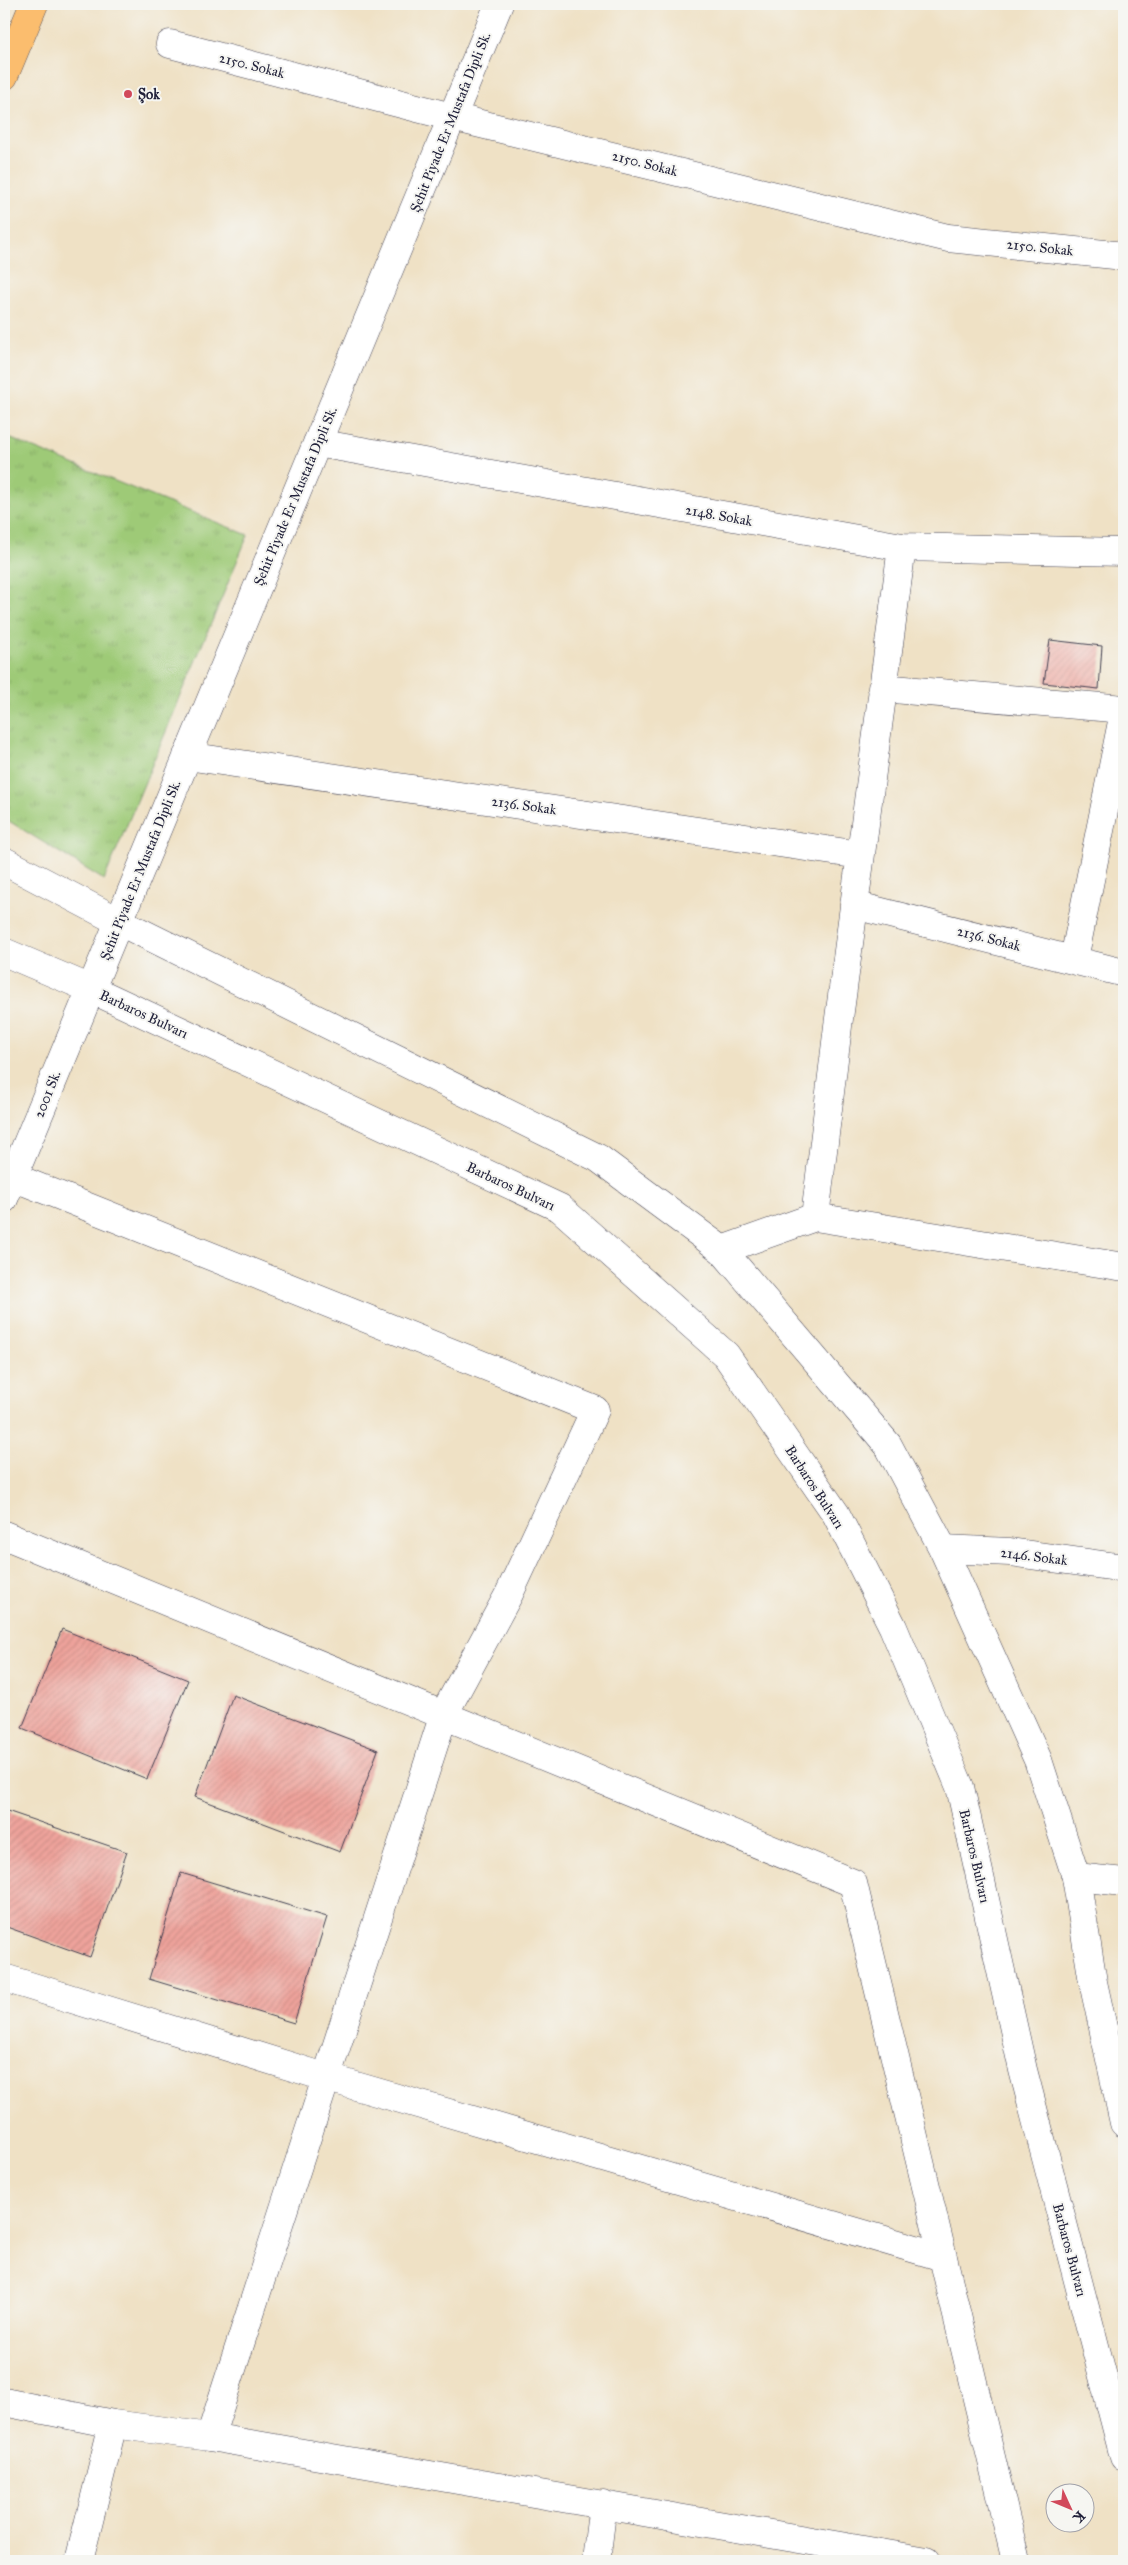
<svg xmlns="http://www.w3.org/2000/svg" width="1128" height="2565" font-family="'IM FELL Great Primer',serif">
	<defs>
		<pattern id="park-tufts" width="24" height="20" patternUnits="userSpaceOnUse" patternTransform="scale(1.25)"><rect width="24" height="20" fill="#9eca77"/><path d="M3 7l-1-3M5 7V3M7 7l1-3M15 17l-1-3M17 17v-4M19 17l1-3" fill="none" stroke="#88ad68"/></pattern>
		<pattern id="building-hatch" width="6" height="6" patternUnits="userSpaceOnUse" patternTransform="scale(1.25)"><rect width="6" height="6" fill="#eea39b"/><path d="M-1 1l2-2M0 6l6-6M5 7l2-2" fill="none" stroke="#cc8c86"/></pattern>
	</defs>
	<rect width="100%" height="100%" fill="#f6f6f2"/>
	<filter id="ink" filterUnits="userSpaceOnUse"><feTurbulence type="fractalNoise" baseFrequency=".02" numOctaves="2"/><feDisplacementMap in="SourceGraphic" scale="10" xChannelSelector="R" yChannelSelector="G"/><feConvolveMatrix kernelMatrix="1 2 1 2 8 2 1 2 1" color-interpolation-filters="sRGB"/></filter>
	<filter id="wash" filterUnits="userSpaceOnUse"><feTurbulence type="fractalNoise" baseFrequency=".0096" numOctaves="4" result="noise"/><feDisplacementMap in="SourceGraphic" scale="20" xChannelSelector="R" yChannelSelector="G"/><feGaussianBlur stdDeviation="1.12" result="paint"/><feColorMatrix in="noise" values="0 0 0 0 0 0 0 0 0 0 0 0 0 0 0 0 0 1.4 0 .05"/><feComposite in="paint" operator="in"/></filter>
	<g filter="url(#wash)">
		<rect width="100%" height="100%" fill="#efe1c5"/>
		<!-- park -->
		<path fill="url(#park-tufts)" stroke="#607659" d="M4 436 248 535 104 880 4 818Z"/>
		<g id="blocks">
			<!-- building -->
			<path fill="url(#building-hatch)" d="M1050 640 1102 646 1099 689 1044 683Z
				M62 1629 188 1680 147 1779 22 1728Z
				M233 1695 378 1750 340 1852 195 1797Z
				M4 1810 127 1852 90 1957 4 1926Z
				M181 1873 327 1917 294 2023 149 1979Z"/>
		</g>
	</g>
	<g filter="url(#ink)">
		<use href="#blocks" fill-opacity="0" stroke="#413f50" stroke-width="1"/>
		<g fill="none" stroke-linecap="round" stroke-linejoin="round">
			<!-- minor casing -->
			<g stroke="#413f50" stroke-width="29">
				<path id="minor" d="M170 44 452 117 948 238 1124 256
					M317 443 902 547 1124 552
					M882 688 1124 709
					M187 756 860 855
					M854 905 1124 973
					M1074 959 1124 712
					M13 1177 595 1410 509 1594 444 1714 210 2437
					M4 1199 499 4
					M815 1217 1124 1267
					M722 1250 815 1217 838 1026 902 547
					M4 1535 853 1883 1016 2561
					M943 1549 1010 1552 1124 1568
					M1076 1877 1124 1882
					M4 1978 325 2077 943 2257
					M4 2402 113 2424 210 2437 927 2561
					M79 2561 113 2424
					M596 2561 603 2504"/>
			</g>
			<!-- tertiary casing -->
			<g stroke="#413f50" stroke-width="29">
				<path id="tertiary" d="M4 861 120 922 598 1158 722 1250 888 1445 943 1549 1038 1760 1076 1877 1093 1982 1124 2123
					M4 952 91 989 560 1208 726 1355 836 1514 893 1627 960 1787 1023 2070 1124 2457"/>
			</g>
			<!-- trunk casing -->
			<g stroke="#413f50" stroke-width="29">
				<path id="trunk" d="M4 76 34 4"/>
			</g>
			<!-- minor -->
			<use href="#minor" stroke="#fff" stroke-width="28"/>
			<!-- tertiary -->
			<use href="#tertiary" stroke="#fff" stroke-width="28"/>
			<!-- trunk -->
			<use href="#trunk" stroke="#fbbd6e" stroke-width="28"/>
		</g>
	</g>
	<!-- markers -->
	<circle fill="#d1495b" stroke="#f6f6f2" stroke-width="2" cx="128" cy="94" r="5"/>
	<g text-anchor="middle" stroke-width="4" stroke-linejoin="round" paint-order="stroke">
		<!-- street labels -->
		<g font-size="14" fill="#22223b" stroke="#f6f6f2">
			<text transform="translate(252 65) rotate(14)" y="5">2150. Sokak</text>
			<text transform="translate(450 122) rotate(-68)" y="5">Şehit Piyade Er Mustafa Dipli Sk.</text>
			<text transform="translate(645 163) rotate(14)" y="5">2150. Sokak</text>
			<text transform="translate(1040 247) rotate(6)" y="5">2150. Sokak</text>
			<text transform="translate(295 496) rotate(-67)" y="5">Şehit Piyade Er Mustafa Dipli Sk.</text>
			<text transform="translate(719 515) rotate(10)" y="5">2148. Sokak</text>
			<text transform="translate(524 805) rotate(8)" y="5">2136. Sokak</text>
			<text transform="translate(140 870) rotate(-68)" y="5">Şehit Piyade Er Mustafa Dipli Sk.</text>
			<text transform="translate(989 938) rotate(14)" y="5">2136. Sokak</text>
			<text transform="translate(144 1014) rotate(25)" y="5">Barbaros Bulvarı</text>
			<text transform="translate(47 1094) rotate(-68)" y="5">2001 Sk.</text>
			<text transform="translate(511 1186) rotate(25)" y="5">Barbaros Bulvarı</text>
			<text transform="translate(815 1487) rotate(57)" y="5">Barbaros Bulvarı</text>
			<text transform="translate(1034 1556) rotate(7)" y="5">2146. Sokak</text>
			<text transform="translate(975 1856) rotate(77)" y="5">Barbaros Bulvarı</text>
			<text transform="translate(1070 2250) rotate(75)" y="5">Barbaros Bulvarı</text>
		</g>
		<!-- poi labels -->
		<g font-size="14" font-weight="bold" fill="#22223b" stroke="#f6f6f2" text-anchor="start">
			<text x="138" y="99">Şok</text>
		</g>
	</g>
	<!-- margin -->
	<rect width="1128" height="2565" fill="none" stroke="#f6f6f2" stroke-width="20"/>
	<!-- north arrow -->
	<g transform="translate(1070 2508) rotate(134)"><circle r="24" fill="#f6f6f2" stroke="#a1a1a9"/>
	<path d="M0-4L9 19L0 12L-9 19Z" fill="#d1495b"/>
	<text y="-8" font-size="14" font-weight="bold" text-anchor="middle" fill="#22223b">K</text>
	</g>
</svg>
